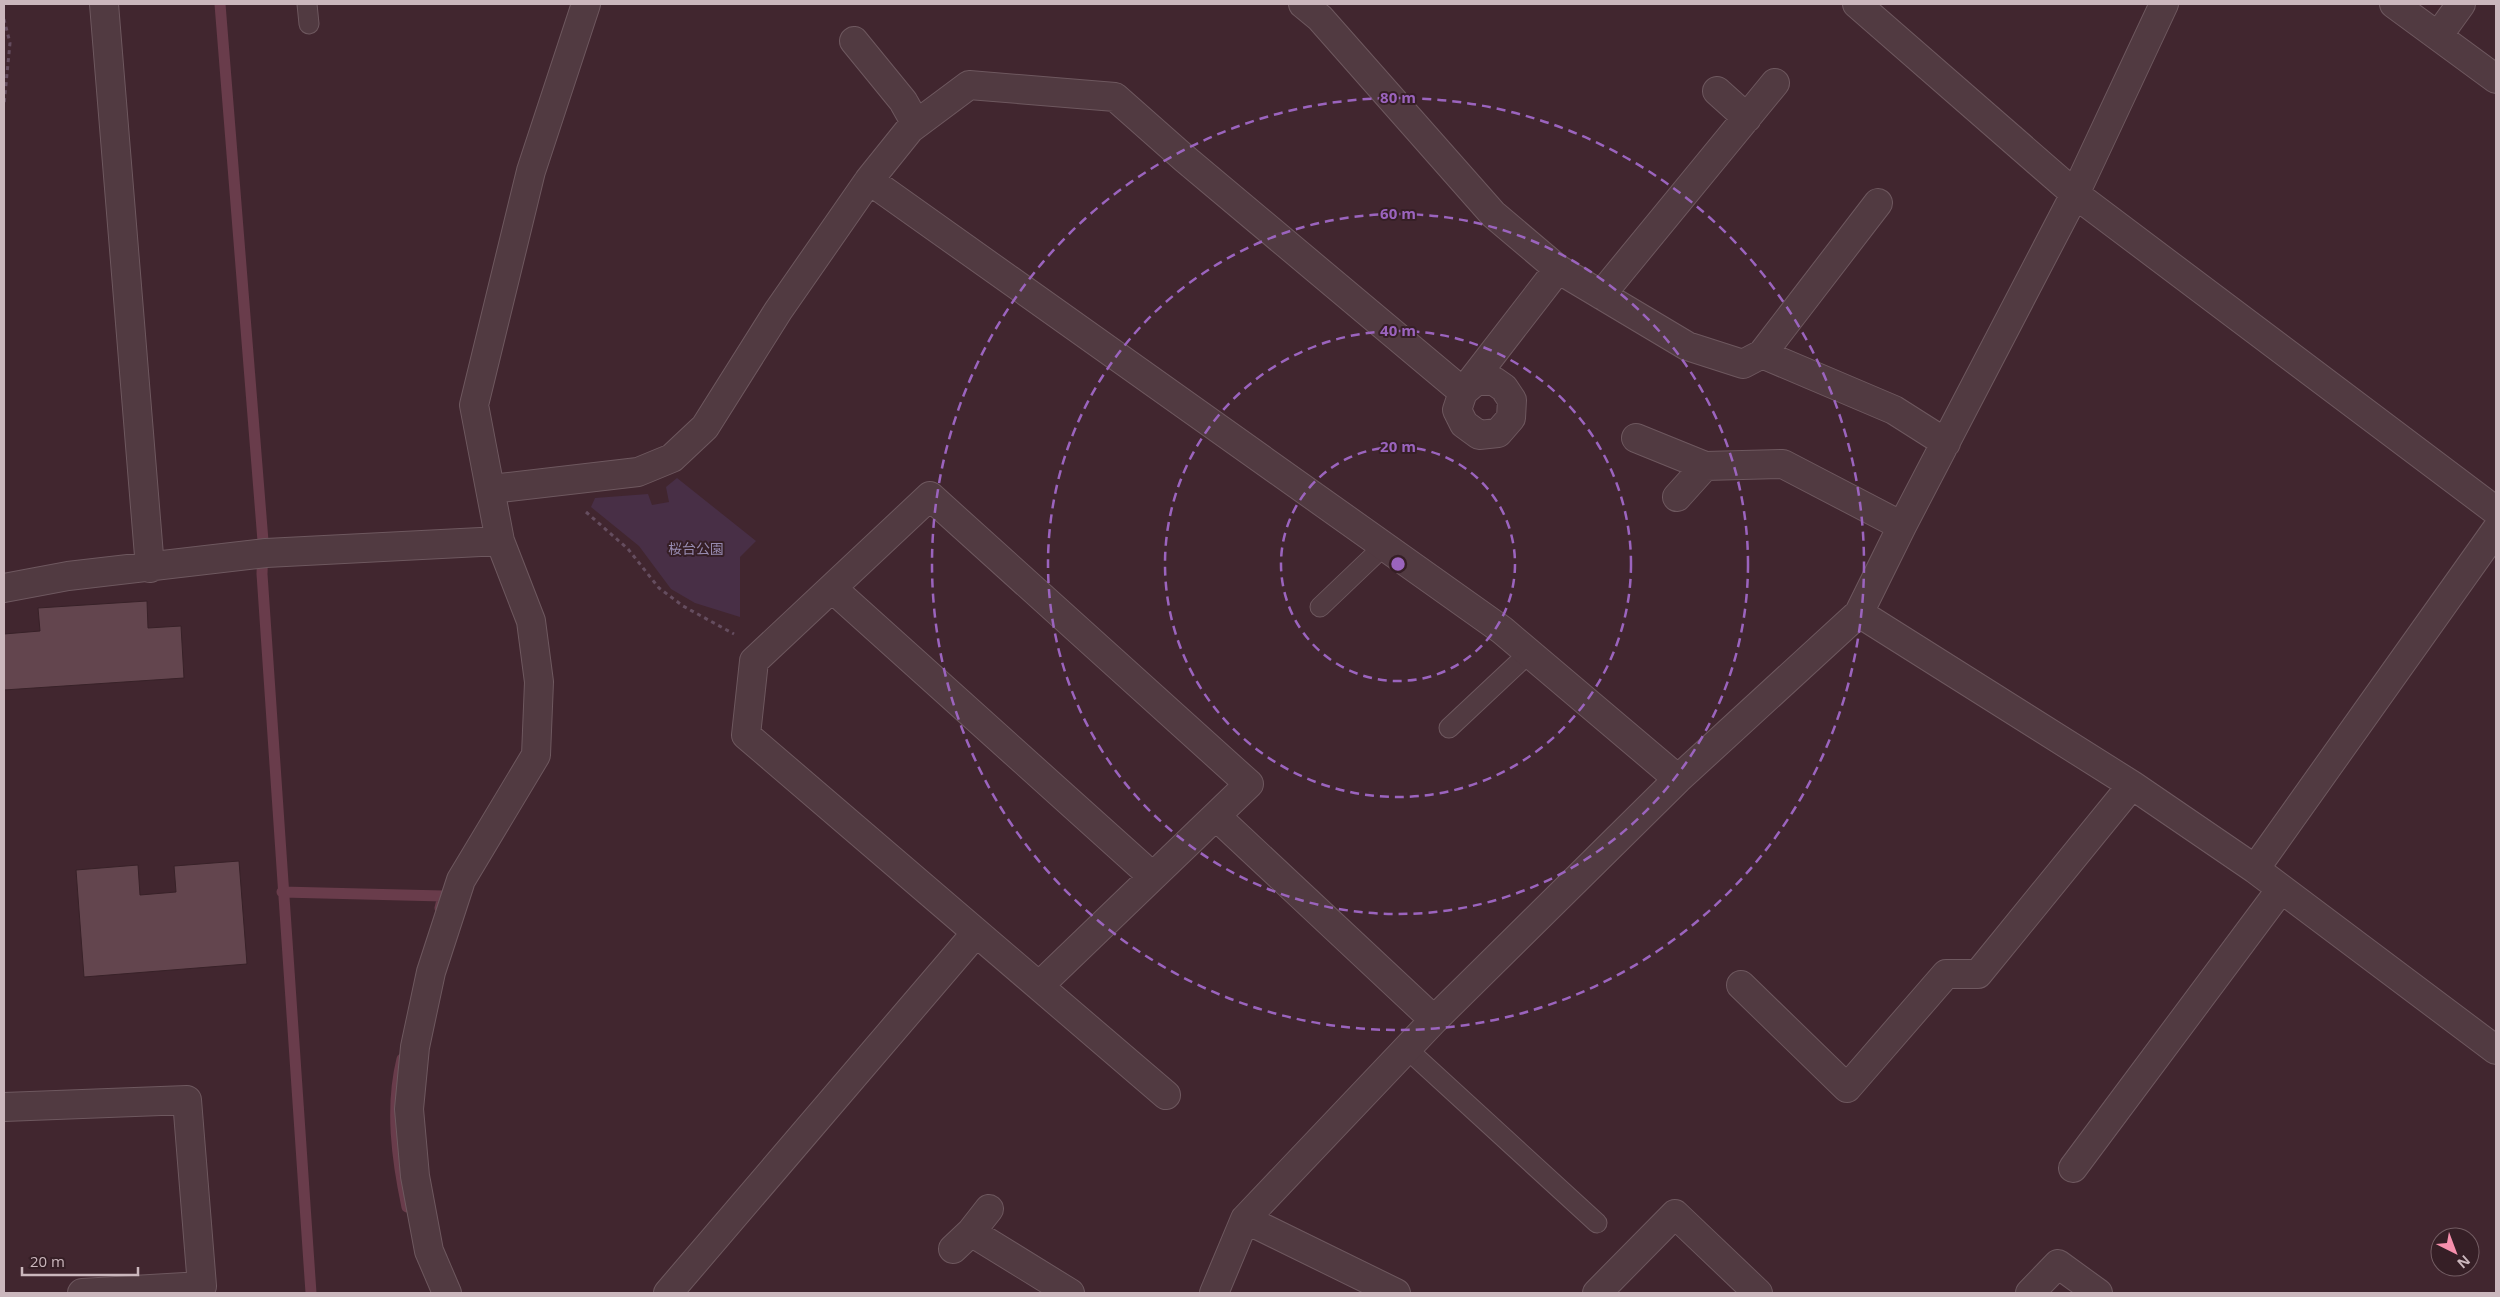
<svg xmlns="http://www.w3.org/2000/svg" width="2500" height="1297" font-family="'Open Sans','Noto Sans JP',sans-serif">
	<rect width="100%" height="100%" fill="#41262f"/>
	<!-- green -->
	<path fill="#482f46" d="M677 478 756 541 740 557V617L695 603 671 589 639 546 591 507 595 498 648 494 652 505 669 502 666 487Z"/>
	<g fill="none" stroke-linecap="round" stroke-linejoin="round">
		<!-- stream -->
		<path stroke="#693c4b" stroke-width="11" d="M220 4 263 541 262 574 311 1293
			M282 892 443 896 440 908
			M402 1059C390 1107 397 1160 407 1207"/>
	</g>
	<!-- building -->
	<path fill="#63454e" stroke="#382128" d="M147 601 148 628 181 626 184 678 4 690V634L40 631 38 608Z
		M239 861 247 964 84 977 76 870 138 865 140 895 176 892 174 866Z"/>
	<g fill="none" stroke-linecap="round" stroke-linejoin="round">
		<!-- lane casing -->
		<g stroke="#6e585f" stroke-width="21">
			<path id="lane" d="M307 4 309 24
				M1320 607 1384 546
				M1449 728 1528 654
				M1407 1049 1597 1223"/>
		</g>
		<!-- street casing -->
		<g stroke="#6e585f" stroke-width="30">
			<path id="street" d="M104 4 150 568
				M1303 4 1320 18 1493 214 1558 269
				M1857 4 2075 194 2496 511
				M2394 4 2496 79
				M2438 36 2461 4
				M854 41 903 101 916 124
				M1717 91 1747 118
				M869 180 910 129 969 85 1115 97 1184 158 1463 392 1457 410 1464 424 1479 435 1498 433 1511 418 1512 400 1504 388 1494 381H1476L1463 392 1558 269 1687 346 1743 364 1762 354 1894 410 1946 443
				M1601 295 1775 83
				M1762 354 1878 203
				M1636 438 1705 466 1783 464 1902 526
				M491 489 638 472 672 458 705 427 778 311 869 180 1502 630 1678 779
				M1677 497 1705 466
				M4 588 68 576 266 553 500 541
				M833 589 1152 876
				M1859 613 2132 785 2255 869 2496 1050
				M1217 817 1434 1020
				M2255 869 2496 530
				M1741 985 1847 1088 1946 974H1978L2132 785
				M1039 986 1249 784 930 496 754 661 746 735 1166 1095
				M4 1107 187 1100 202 1286 82 1293
				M2073 1168 2281 889
				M989 1209 971 1232 1070 1293
				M1245 1219 1396 1293
				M953 1249 971 1232
				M447 1293 429 1251 415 1176 409 1109 415 1047 431 972 461 880 536 755 539 682 531 621 500 541 474 405 531 171 586 4
				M668 1293 975 934
				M1214 1293 1245 1219 1434 1020 1678 779 1859 613 1902 526 2075 194 2164 4
				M1597 1293 1675 1214 1758 1293
				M2030 1293 2058 1264 2098 1293"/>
		</g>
		<!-- path -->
		<path stroke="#654d5f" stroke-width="3" stroke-dasharray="4 4" stroke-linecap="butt" d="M4 19 10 43 4 105
			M586 512 628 549 659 588 683 606 734 634"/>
		<!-- lane -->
		<use href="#lane" stroke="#513a41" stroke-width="19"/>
		<!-- street -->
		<use href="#street" stroke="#513a41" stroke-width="28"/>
	</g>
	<!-- distance rings -->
	<g fill="none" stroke="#9b64be" stroke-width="2.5" stroke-dasharray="9 6">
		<circle cx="1398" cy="564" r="117"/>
		<circle cx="1398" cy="564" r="233"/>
		<circle cx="1398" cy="564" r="350"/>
		<circle cx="1398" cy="564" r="466"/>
	</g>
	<g text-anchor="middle" stroke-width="4" stroke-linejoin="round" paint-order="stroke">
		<!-- park labels -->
		<g font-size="14" fill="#978bb0" stroke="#361f26">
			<text x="696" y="554">桜台公園</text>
		</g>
	</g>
	<circle cx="1398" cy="564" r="8" fill="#9b64be" stroke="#361f26" stroke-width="2.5"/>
	<g font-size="15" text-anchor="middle" font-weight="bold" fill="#9b64be" stroke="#361f26" stroke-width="4" stroke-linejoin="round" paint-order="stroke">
		<text x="1398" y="103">80 m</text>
		<text x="1398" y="219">60 m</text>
		<text x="1398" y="336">40 m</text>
		<text x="1398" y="452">20 m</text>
	</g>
	<!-- border -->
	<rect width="2500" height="1297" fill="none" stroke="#cbb7bd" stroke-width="10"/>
	<!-- north arrow -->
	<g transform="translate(2455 1252) rotate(138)"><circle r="24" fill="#361f26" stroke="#725c62"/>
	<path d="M0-4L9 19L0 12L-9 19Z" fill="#f790ad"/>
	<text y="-8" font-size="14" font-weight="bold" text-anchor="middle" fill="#cbb7bd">N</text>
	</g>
	<!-- scale -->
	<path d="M22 1267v8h116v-8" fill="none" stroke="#cbb7bd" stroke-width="2.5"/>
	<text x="30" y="1267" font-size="15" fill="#cbb7bd" stroke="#361f26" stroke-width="4" paint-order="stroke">20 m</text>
</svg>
